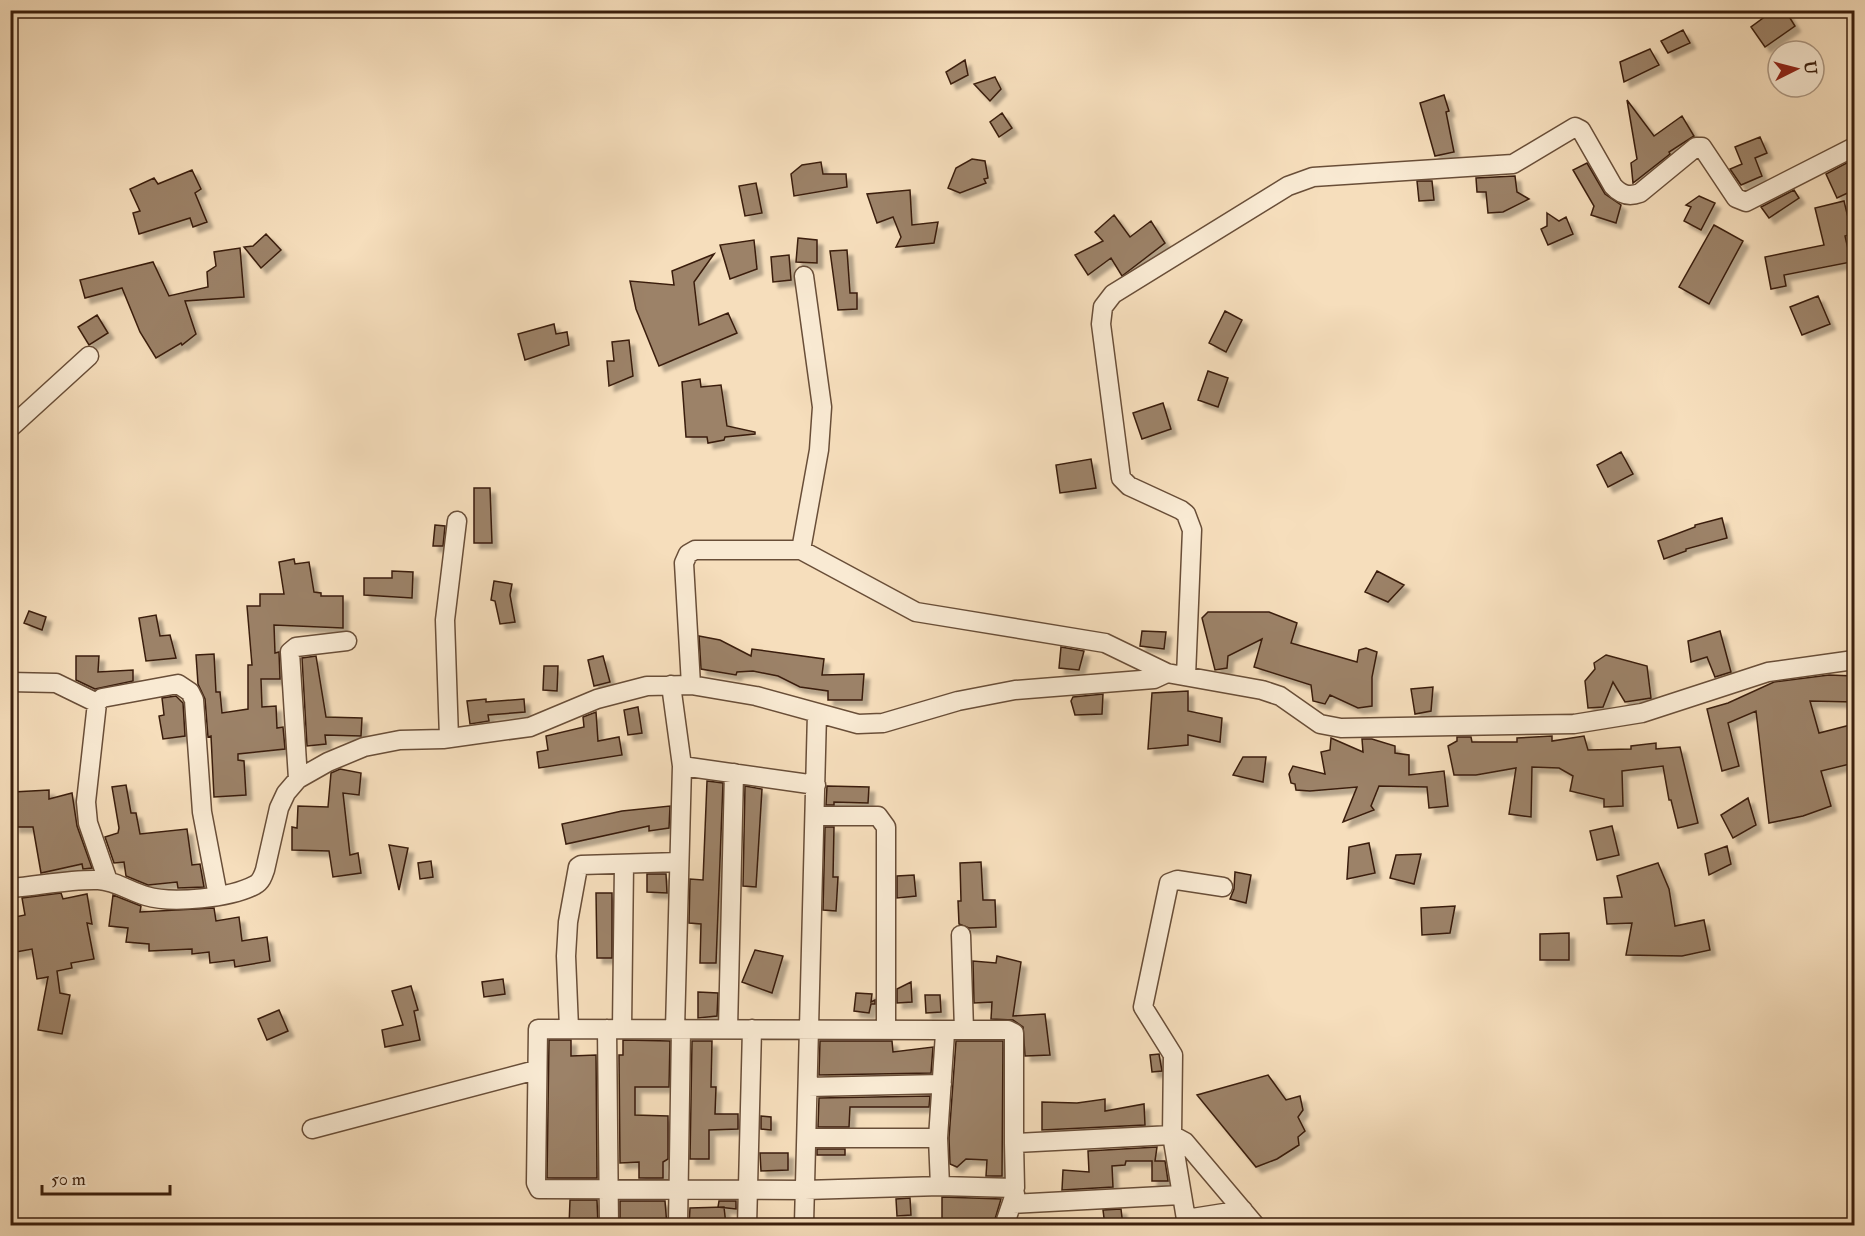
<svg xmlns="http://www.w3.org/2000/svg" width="1865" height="1236" font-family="'IM FELL Double Pica',serif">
	<defs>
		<filter id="shadow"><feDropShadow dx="5.5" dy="5.5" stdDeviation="1.5" flood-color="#0004"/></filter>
	</defs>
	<rect width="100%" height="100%" fill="#f6debc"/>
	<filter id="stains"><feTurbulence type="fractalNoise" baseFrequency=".00333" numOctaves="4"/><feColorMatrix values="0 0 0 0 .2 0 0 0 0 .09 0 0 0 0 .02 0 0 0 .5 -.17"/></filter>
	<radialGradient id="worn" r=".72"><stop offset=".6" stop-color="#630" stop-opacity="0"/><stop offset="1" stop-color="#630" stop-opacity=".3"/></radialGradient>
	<!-- building -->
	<path fill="#9c8268" stroke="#3a1e0c" stroke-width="1.5" filter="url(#shadow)" d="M1774 10H1785L1795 26 1765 47 1751 27Z
		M1683 30 1690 43 1668 53 1661 41Z
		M1650 49 1659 65 1624 82 1620 62Z
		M965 60 968 75 951 84 946 72Z
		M995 77 1001 89 990 101 974 84Z
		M1444 95 1449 111 1446 112 1454 152 1435 156 1420 103Z
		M1627 100 1654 136 1682 116 1694 136 1669 152 1670 154 1633 183 1631 163 1637 159Z
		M1002 113 1012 128 999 137 990 122Z
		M1760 137 1767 153 1755 158 1762 176 1741 185 1730 169 1742 164 1735 147Z
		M972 159 985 161 988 178 984 179 986 183 960 193 948 188 956 168Z
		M1854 159V190L1837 198 1826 174Z
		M821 162 823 174H846L847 187 794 196 791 174 802 165Z
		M1587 163 1605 194 1621 205 1616 223 1591 215 1594 206 1573 170Z
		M192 170 201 189 195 193 207 222 193 227 190 218 139 234 133 213 140 211 130 189 154 178 158 184Z
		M1515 176 1517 192 1529 199 1503 212 1488 213 1486 192H1477L1476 178Z
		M1417 181H1432L1434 200 1419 201Z
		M756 183 762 213 745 216 739 186Z
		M910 190 912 225 938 222 934 243 896 247 901 237 893 217 877 223 867 194Z
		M1794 190 1799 198 1769 218 1761 207Z
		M1699 196 1715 203 1701 230 1684 221 1691 207 1686 205Z
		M1844 201 1852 234 1845 236 1851 262 1784 275 1786 286 1771 289 1765 257 1824 245 1815 208Z
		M1547 213 1559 221 1566 217 1573 234 1548 245 1541 229 1547 226Z
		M1114 215 1130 237 1151 221 1165 243 1122 276 1111 258 1088 275 1075 255 1103 241 1095 232Z
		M1714 225 1743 241 1709 304 1679 287Z
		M266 234 281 250 261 268 244 247 253 246Z
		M798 238 817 240V263L796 262Z
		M754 240 757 269 730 279 720 245Z
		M240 248 244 297 185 301 196 334 182 345 181 343 156 358 140 332 122 288 85 298 80 280 153 262 169 296 208 287 207 272 216 266 214 252Z
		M847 250 850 293H857V309L838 310 830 251Z
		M714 254 694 282 699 325 728 313 737 333 659 366 636 309 630 281 674 285 672 271Z
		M789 255 791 280 773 282 771 257Z
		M1818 296 1830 324 1802 335 1790 307Z
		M1225 311 1242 320 1226 352 1209 343Z
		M97 315 108 333 89 345 78 327Z
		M554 324 556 334 567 332 569 345 525 360 518 334Z
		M629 340 633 376 609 386 607 361H614L612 342Z
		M1208 371 1228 378 1218 407 1198 400Z
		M700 379 701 387 721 385 727 426 755 432V434L725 437 724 440 708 443 707 437H686L682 382Z
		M1163 403 1171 429 1142 439 1133 413Z
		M1621 452 1633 474 1608 487 1597 465Z
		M1091 459 1096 488 1060 493 1056 465Z
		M474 488H490L492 543H474Z
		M1722 518 1727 538 1686 549V551L1664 559 1658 541 1695 527V525Z
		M435 525 445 526 443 546H433Z
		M294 559 295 564 309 562 314 592 321 593V596H343V628L274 625 275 653 279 652 280 679H261L262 707 276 706 277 728 283 727 285 749 238 754V760L244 761 246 795 214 797 211 736 208 737 205 699 198 684 196 655 214 654 216 692H220L222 713 248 709V665H252L247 606H260V594H284L279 562Z
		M392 571 413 572 412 598 364 595V578H392Z
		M1377 571 1404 585 1388 602 1365 592Z
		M494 581 512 584 510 595 515 622 500 624 495 601 491 600Z
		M29 611 46 617 42 630 24 623Z
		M1208 612H1269L1297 623 1291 643 1357 662 1359 650 1366 648 1377 652 1372 677V706L1358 708 1330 695 1325 704 1313 701 1311 685 1254 667 1262 639 1228 656 1227 668 1215 670 1202 618Z
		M156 615 160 636 170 635 176 658 146 661 139 618Z
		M1142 631 1166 632 1164 649 1140 646Z
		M1720 631 1731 672 1715 677 1707 657 1691 662 1688 641Z
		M699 636 720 640 751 656 752 649 824 659 822 675 864 674 862 700H828V691L800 687 778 676 753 671 737 672 736 675 701 669Z
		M1061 647 1084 651 1079 670 1059 668Z
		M1606 655 1647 666 1651 698 1625 702 1613 682 1603 707 1588 708 1585 681 1595 669 1594 663Z
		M76 656H99L98 672 133 670V681L95 689 76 680Z
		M316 656 326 717 362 718 361 736 325 735 326 744 307 746 302 658Z
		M603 656 610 682 594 686 588 660Z
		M544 666H558L557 691 543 690Z
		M1829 675 1854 676V702L1810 701 1819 733 1854 724V740H1850L1854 763 1821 771 1831 806 1803 816 1769 823 1756 711 1728 723 1739 766 1722 771 1707 709 1728 703 1774 682Z
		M1433 687 1431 711 1415 714 1411 689Z
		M1188 691V711L1222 718 1220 742 1188 735V745L1148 749 1152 693Z
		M1103 694 1102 714 1075 715 1071 701 1073 697Z
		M176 696 183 703 185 736 163 739 159 716 164 715 162 698Z
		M486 699V702L524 699 525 712 488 715 489 721 470 724 467 701Z
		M638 707 642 733 628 735 624 710Z
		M596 712 598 741 619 737 622 755 539 768 537 752 548 750 546 736 584 727 583 717Z
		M1552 736V741L1584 736 1588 750 1631 749V746L1656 743V749L1680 747 1698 823 1678 828 1671 800H1669L1663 766 1622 771 1623 806 1604 807V799L1570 791 1573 776 1559 768 1532 767 1531 817 1509 814 1516 768 1476 775H1454L1448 746 1457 741V737H1471L1472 742H1517V738Z
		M1331 738 1363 752 1362 739H1372L1395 746V753L1409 755V775L1444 771 1448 806 1429 808 1427 787 1379 786 1371 806 1374 810 1343 822 1357 787 1310 791 1296 790 1295 784 1291 783 1289 774 1293 766 1325 774 1321 752 1330 750Z
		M1243 757H1266L1263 782 1233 775Z
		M340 769 361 773 359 795 343 793 350 855 358 853 361 873 333 877 329 851 292 850V827L297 828 298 806 328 807 331 773Z
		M707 781 723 783 716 963H700L701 924 689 923 690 879 703 880Z
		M126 785 131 813H136L140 834 187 829 192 865 200 864 204 887 178 888 177 882 148 885 126 876 124 862 114 863 105 837 118 833 119 828 112 787Z
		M745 786 762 789 756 887 743 886Z
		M827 786 869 787 868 803 834 802V805H826Z
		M49 790V799L72 793 77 826 92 868 83 869 82 864 41 873 33 827H14L13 792Z
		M1748 798 1756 825 1733 838 1721 815Z
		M670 806 669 828 649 831V826L566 844 562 824 622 811Z
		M1612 826 1619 855 1597 860 1590 831Z
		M825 827H834L833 877H838L836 911 823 910Z
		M1369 843 1375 873 1347 879 1349 847Z
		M389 845 408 848 399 890Z
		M1727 846 1731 864 1709 875 1705 854Z
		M1421 854 1414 884 1390 878 1396 855Z
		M431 861 433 877 420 879 418 863Z
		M981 862 983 900H995L996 927 969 928 959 924 958 901H961L960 863Z
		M1658 863 1669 889 1675 926 1704 920 1710 950 1682 956 1626 955 1632 923 1607 924 1604 898 1622 897 1617 876Z
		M1235 872 1251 875 1246 903 1230 899 1234 889Z
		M647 874H666L667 893 647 892Z
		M914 875 916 896 897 898V876Z
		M61 893 63 899 87 894 92 924 87 923 94 959 71 963 72 968 57 971 60 993 70 995 62 1034 38 1030 48 977 37 979 32 949 10 953V918L25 915 22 898Z
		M596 893H612V958H597Z
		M113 895 141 906 140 912 214 908 216 921 239 917 242 941 267 937 270 961 235 967 234 960 210 963 209 952 192 954V949L149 951V944L126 942 128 928 109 926Z
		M1455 906 1450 933 1422 935 1421 908Z
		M1569 933V960H1540V934Z
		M755 950 783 956 772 993 742 982Z
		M997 956 1021 962 1013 1016 1045 1014 1050 1055 1025 1056 1023 1027 1013 1020 991 1019 992 1002 974 1003 973 961 996 963Z
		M503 979 505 994 484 997 482 982Z
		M911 982 912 1002 897 1003V989Z
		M411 986 418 1010 414 1011 420 1040 385 1047 382 1030 403 1025 392 991Z
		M698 992 718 993 717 1016 698 1018Z
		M856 993 872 994 871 1002 875 1000V1004H871L869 1013 854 1011Z
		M925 995H940L941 1012 926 1013Z
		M279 1010 288 1031 267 1040 258 1019Z
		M549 1040H571V1056L596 1055 597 1178H547Z
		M623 1040 670 1041 669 1087H635V1115L668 1116V1159L663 1162V1178H639V1162L620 1163 619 1055H623Z
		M692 1041H712L711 1087H716L715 1114H738V1129L709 1130V1159H690Z
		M820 1041H892L893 1052 933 1047 931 1073 819 1075Z
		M956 1041H1003L1002 1176H986L987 1160 966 1159 957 1167 950 1164 949 1138Z
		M1159 1054 1162 1071 1152 1072 1150 1055Z
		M1268 1075 1286 1100 1300 1096 1303 1110 1298 1117 1305 1131 1298 1137 1299 1145 1277 1159 1256 1167 1197 1095Z
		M930 1096 929 1107H850L849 1127H818L819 1098Z
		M1105 1099V1111L1144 1104 1145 1125 1042 1130V1102L1077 1103Z
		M761 1116 771 1117V1130L761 1129Z
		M1157 1147 1155 1161H1165L1168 1181H1152V1161H1126L1125 1165 1112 1166 1113 1187 1062 1190 1063 1170 1089 1172 1088 1151Z
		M817 1149H845V1155H817Z
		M760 1153H788V1170L761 1171Z
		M942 1197 1001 1199 995 1219H989V1226H942Z
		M910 1198 911 1215 897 1216 896 1199Z
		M570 1200H597L598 1226H569Z
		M620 1201H665L667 1226H620Z
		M719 1201H736V1209L718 1207Z
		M724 1207 726 1225 689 1226 690 1208Z
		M1121 1209 1123 1226H1105L1103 1210Z"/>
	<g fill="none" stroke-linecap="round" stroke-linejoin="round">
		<!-- street casing -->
		<g stroke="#694e38" stroke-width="21">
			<path id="street" d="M10 428 89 356
				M801 550 819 450 822 407 804 276
				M1186 676 1192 530 1186 514 1181 510 1129 486 1121 478 1101 324 1103 307 1113 294 1288 186 1313 177 1513 164 1575 127 1581 130 1613 186C1621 195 1629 197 1640 193L1696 147H1702L1736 198 1746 202 1854 147
				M10 682 56 683 97 703
				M671 685 682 766 816 785
				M691 685 684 563 688 554 695 550H801L916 612 1105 643 1167 673
				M449 738 445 620 457 521
				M298 779 290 652 296 647 347 641
				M815 816H878L886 827V1030
				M108 881 88 823 86 802 97 703 102 698 178 684 190 692 194 700 202 812 218 896
				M1223 887 1177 880 1169 883 1143 1007 1173 1055 1172 1135 1186 1219 1243 1210
				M10 888C39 886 69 879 98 880 116 881 129 891 146 896 172 904 231 898 255 885 261 882 263 876 265 870L279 808 286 793 298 779 328 762 364 747 400 740 443 739 530 727 597 699 647 686 691 685 756 696 858 724 883 723 958 701 1015 690 1154 679 1167 673 1262 690 1280 696 1320 724 1341 728 1574 724 1642 713 1768 672 1854 660
				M961 935 964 1030
				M569 1028 566 956 568 922 578 867 581 865 679 862
				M607 1029 609 1226
				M622 1029 624 864
				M675 1029 682 766
				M728 1029 734 773
				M942 1030H1008L1014 1033V1143
				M808 1087 942 1084
				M312 1129 536 1070
				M807 1138H938
				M940 1186 805 1190 539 1189 536 1183 538 1029 942 1030 945 1033 938 1138 940 1186 1015 1188 1014 1143 1172 1135 1185 1142 1256 1226
				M1013 1204 1181 1195
				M804 1224 817 713
				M678 1226 681 1029
				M747 1226 752 1029
				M1004 1226 1015 1194"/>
		</g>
		<!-- street -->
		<use href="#street" stroke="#f9ead3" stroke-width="18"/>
	</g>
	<!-- margin -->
	<rect width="1865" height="1236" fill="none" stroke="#f6debc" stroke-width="36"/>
	<rect x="12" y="12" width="1841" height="1212" fill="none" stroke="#3a1e0c" stroke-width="3"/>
	<rect x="18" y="18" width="1829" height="1200" fill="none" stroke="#3a1e0c" stroke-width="1.5"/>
	<!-- north arrow -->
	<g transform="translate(1796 69) rotate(84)"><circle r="28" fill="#f9ead3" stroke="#ad9883" stroke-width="1.5"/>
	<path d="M0-4.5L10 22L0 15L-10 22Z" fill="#8f2418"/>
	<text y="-9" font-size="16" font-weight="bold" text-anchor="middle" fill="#3a1e0c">U</text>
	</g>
	<!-- scale -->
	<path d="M42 1185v9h128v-9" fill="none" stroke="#3a1e0c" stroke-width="3"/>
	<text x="51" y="1185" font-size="18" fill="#3a1e0c" stroke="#f9ead3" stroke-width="4.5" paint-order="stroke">50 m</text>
	<rect width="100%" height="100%" filter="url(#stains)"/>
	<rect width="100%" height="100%" fill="url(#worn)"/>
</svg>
